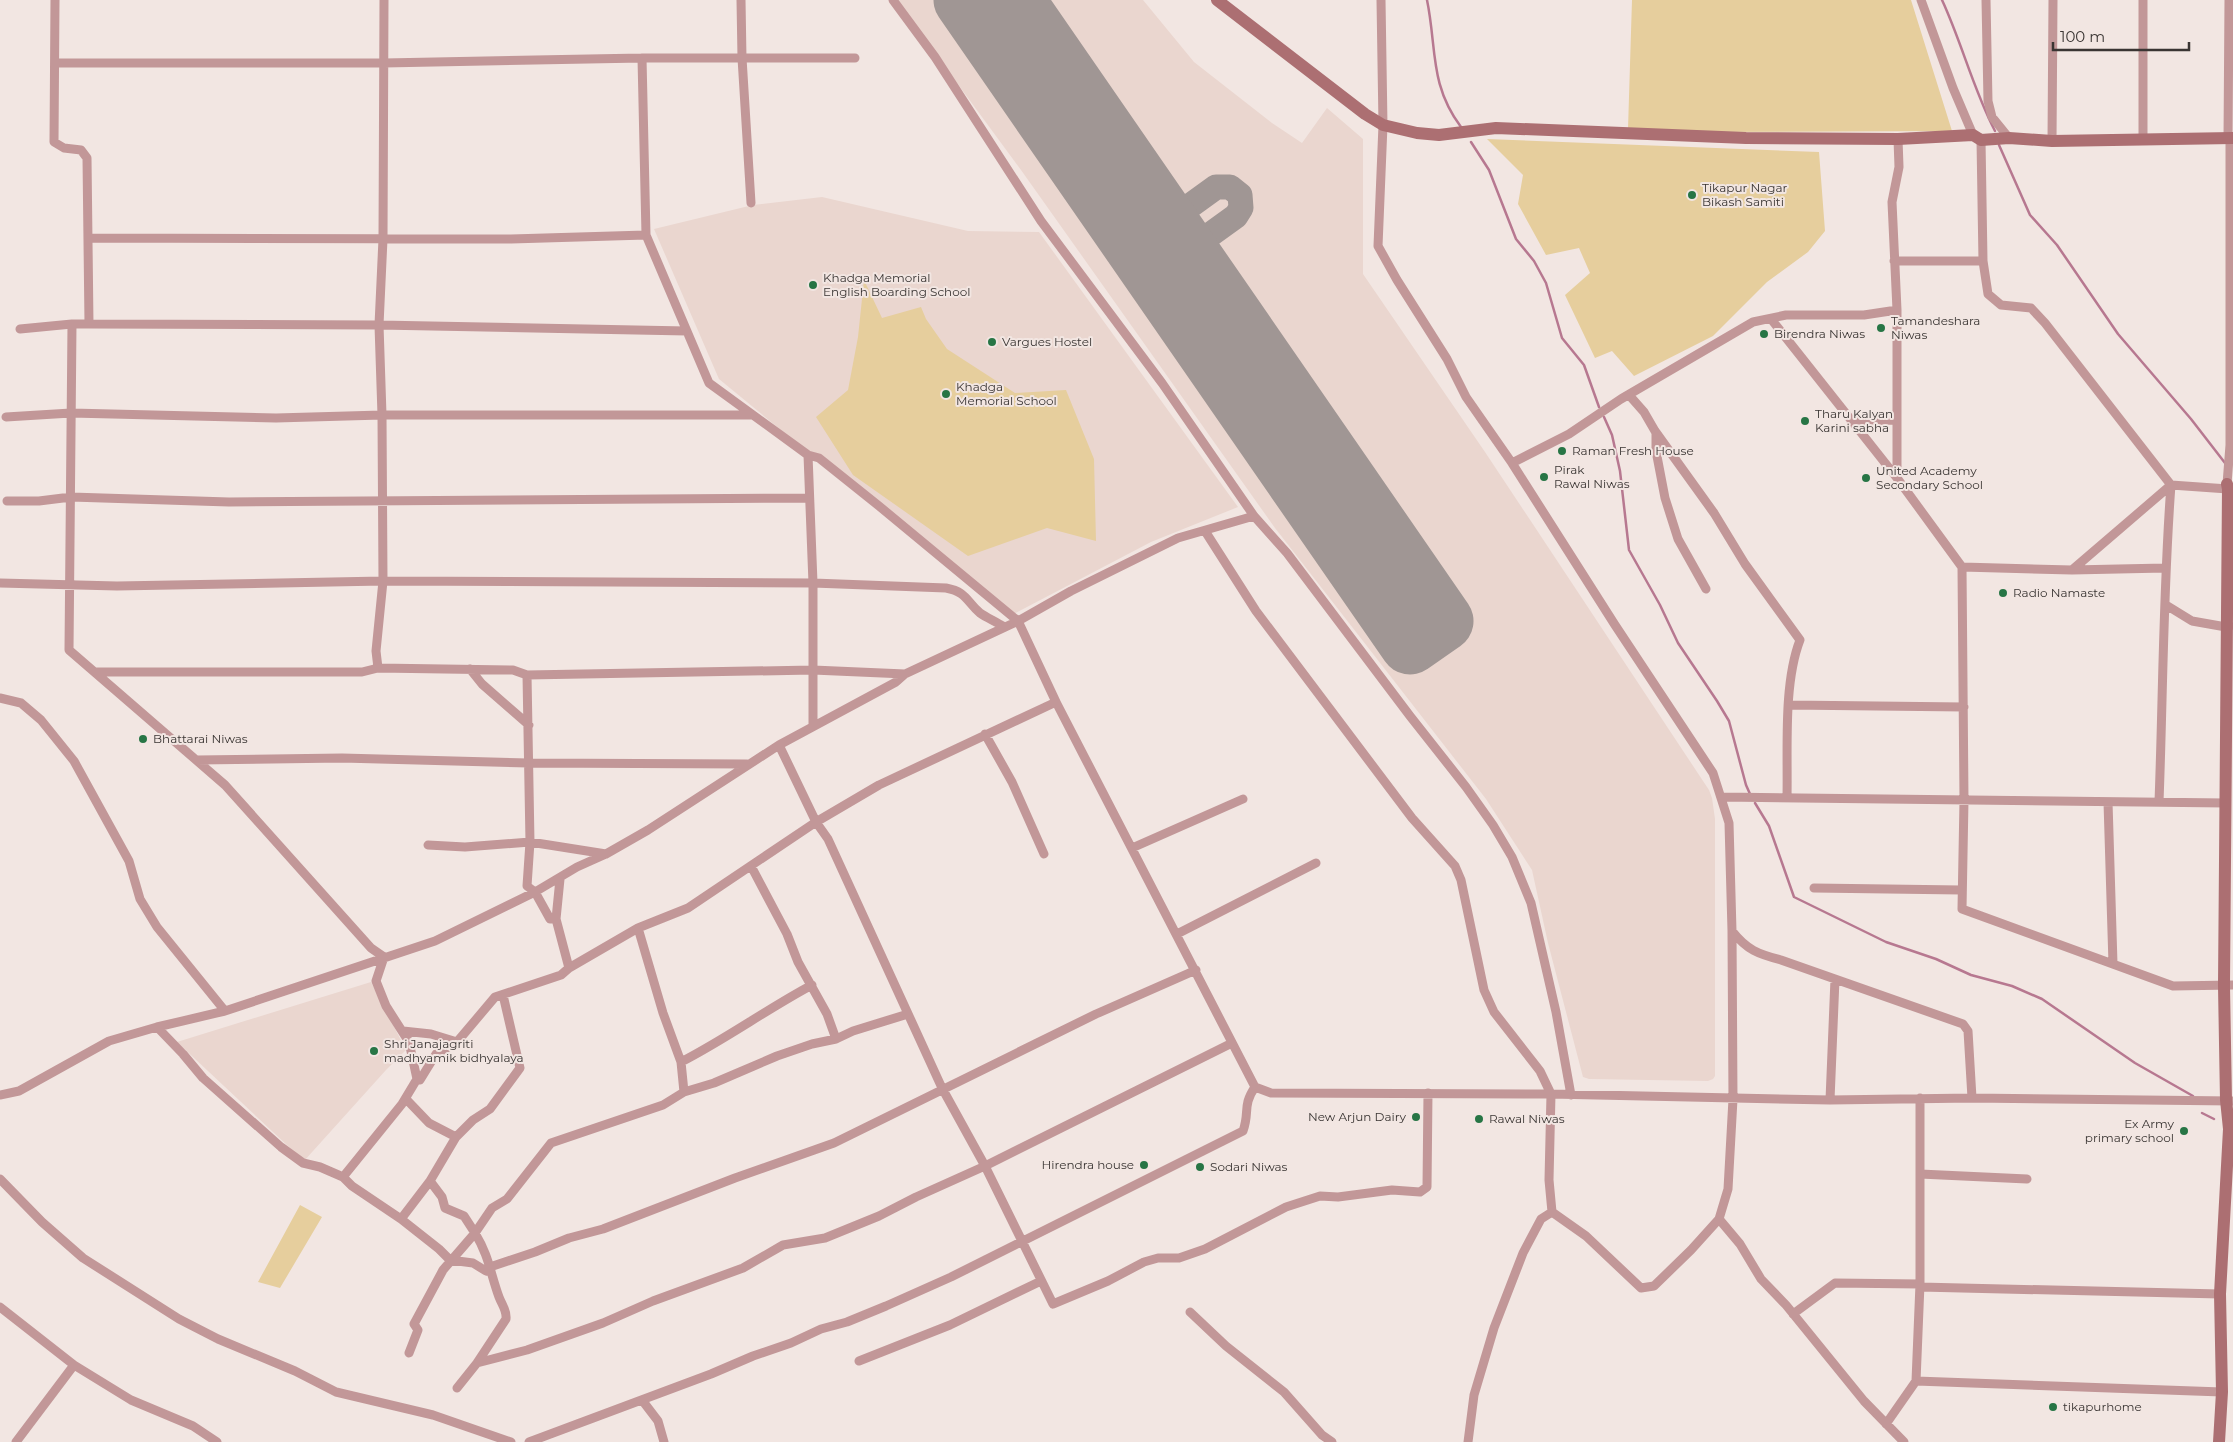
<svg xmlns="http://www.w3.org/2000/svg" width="2233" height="1442" font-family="Montserrat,sans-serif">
	<rect width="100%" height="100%" fill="#f2e6e2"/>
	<!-- built -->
	<path fill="#ead6cf" d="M896 0H1143L1194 62 1272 123 1302 143 1327 108 1363 139V274L1485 452 1709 790 1712 798 1715 819V1076L1713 1079 1708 1081 1589 1079 1583 1077 1548 943 1532 870 1486 799 1275 528 1021 170Z
		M822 197 968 231 1039 232 1238 507 1151 542 1008 617 719 379 654 229 753 205Z
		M371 982 406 1050 386 1070 304 1161 177 1042Z"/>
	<!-- green -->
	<path fill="#e6ce9d" d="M1632 0H1911L1952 131 1712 132 1628 129Z
		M1487 139 1819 152 1825 231 1808 252 1767 282 1713 336 1634 376 1612 351 1595 358 1565 295 1590 273 1579 248 1546 255 1518 204 1523 175Z
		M864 280 882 318 921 307 926 319 947 349 1015 393 1066 390 1094 459 1096 541 1047 528 968 556 853 475 816 417 848 390 858 337Z
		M300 1205 322 1217 280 1288 258 1282Z"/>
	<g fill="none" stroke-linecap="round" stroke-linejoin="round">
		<!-- stream -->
		<path stroke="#b77890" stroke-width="2.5" d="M1427 0C1437 48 1429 84 1461 127
			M1942 0C1962 43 1973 89 1995 131
			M1471 142 1489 170 1516 239 1534 261 1546 283 1562 338 1584 365 1599 407
			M1999 145 2030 215 2057 245 2118 334 2191 419 2225 463
			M1604 417 1612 435 1620 471 1629 550 1660 605 1678 643 1717 701 1729 721 1746 785 1750 794
			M1755 803 1769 826 1794 897 1886 942 1936 959 1971 975 2012 986 2042 999 2135 1063 2193 1096
			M2202 1113 2214 1119"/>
		<!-- taxiway -->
		<path stroke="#a09694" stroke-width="25" d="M1151 234 1216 187H1230L1240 195 1241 208 1236 216 1171 263"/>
		<!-- runway -->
		<path stroke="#a09694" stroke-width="61" d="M964 0 1410 644 1443 621 1014 0"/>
		<!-- street -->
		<path stroke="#c29798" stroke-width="9" d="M55 0 54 142 64 148 81 150 87 158 89 324H72L69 650 225 785 371 948 384 957 376 981 386 1006 409 1042 417 1079 402 1104 343 1177
			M384 0 383 239 379 325 382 415 383 581 376 651 378 668 513 670 527 675 530 842 527 886 535 892 550 919H556L569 968
			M741 0 742 58 751 203
			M893 0 935 57 1041 221 1162 383 1254 516 1287 553 1410 716 1466 787 1493 825 1512 857 1531 903 1556 1012 1571 1095
			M1381 0 1383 125 1378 246 1397 280 1447 359 1466 397 1512 463 1615 625 1713 773 1729 823 1732 931 1733 1099 1728 1189 1719 1219 1740 1244 1761 1279 1786 1305 1864 1401 1904 1442
			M1921 0 1953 88 1973 135
			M1986 0 1988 101 1992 117 2009 138
			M2143 0V139
			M642 58 646 235 709 383 808 455 813 583V725
			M55 63H384L642 58H855
			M2228 139 2229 0
			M1981 140 1983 261 1988 294 2001 305 2031 308 2045 323 2171 485 2228 489
			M2052 141 2053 0
			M88 238 511 239 646 235
			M1894 261H1983
			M1771 319 1897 478 1962 567 1964 800 1962 909 2173 986 2233 985
			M89 324 379 325 687 331
			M20 329 72 324
			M1629 395 1644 412 1655 431 1714 513 1745 564 1800 640C1783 684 1788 751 1787 798
			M6 417 71 413 276 418 382 415H752
			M1851 421 1897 420
			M1656 433V451L1665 498 1678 539 1706 589
			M808 455 819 458 879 506 1018 621 1056 702 1255 1087 1271 1093 1551 1094 1830 1100 1972 1098 2233 1101
			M1512 463 1569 434 1621 399 1753 322 1786 315H1864L1897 310
			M1897 478V310L1892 202 1899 167 1898 139
			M2227 484 2230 445V138
			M7 501H39L71 497 229 502 809 498
			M1205 531 1256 611 1412 818 1455 866 1461 880 1484 990 1494 1012 1540 1071 1551 1094 1549 1180 1552 1212 1586 1236 1641 1288 1654 1286 1691 1250 1719 1219
			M1962 567 2072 570 2165 568
			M2072 570 2171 485
			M0 583 117 586 383 581 813 583 946 588C967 592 966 601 980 613 987 618 997 622 1004 627
			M2166 605 2192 621 2226 627 2230 626
			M470 669 482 684 529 725
			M95 672H362L378 668
			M527 675 813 670 905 674
			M0 698 21 703 41 720 74 761 129 861 140 899 157 927 225 1011
			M1789 705 1964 707
			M985 734 1012 782 1044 854
			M779 745 816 822 879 785 1056 702
			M197 760 342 758 528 763 747 764
			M1722 797 2226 803
			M2108 802 2113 964
			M2159 802C2163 696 2163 590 2171 485
			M428 845 465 847 530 842 606 854
			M1132 848 1243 799
			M751 866 787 934 798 962 827 1014 836 1039
			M1814 888 1961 890
			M556 919 560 879
			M1732 931C1747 950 1758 954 1781 960L1963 1024 1968 1031 1972 1098
			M1177 934 1316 863
			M157 1027 183 1054 203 1078 281 1147 303 1163 320 1167 343 1177 352 1186 401 1219 439 1249 450 1260
			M403 1031 431 1034 457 1042 495 997 561 975 569 968 638 928 688 908 816 822 828 839 942 1088 985 1166 1053 1304 1108 1281 1144 1262 1158 1258H1179L1205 1249 1286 1207 1320 1196 1338 1197 1392 1190 1420 1192 1427 1187 1428 1093
			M681 1062C726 1039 767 1009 812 985
			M417 1079 420 1080 436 1054 457 1042
			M684 1092 714 1083 777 1056 812 1044 836 1039 853 1031 908 1014
			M0 1095 19 1091 109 1041 157 1027 225 1011 435 941 535 892 577 867 606 854 648 830 779 745 896 682 905 674 1018 621 1071 591 1178 538 1254 516
			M406 1099 429 1123 456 1137 473 1120 490 1109 520 1068 503 995
			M1830 1100 1835 979
			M1920 1174 2027 1179
			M0 1179 42 1222 83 1258 179 1319 218 1339 295 1371 336 1392 433 1415 511 1442
			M430 1181 442 1197 445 1208 464 1216 475 1233 492 1208 507 1199 551 1143 663 1105 684 1092 681 1062 663 1013 638 928
			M401 1219 430 1181 456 1137
			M450 1260 473 1263 486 1271 490 1267 535 1252 569 1238 603 1229 735 1178 834 1143 1096 1014 1196 970
			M1920 1287 2220 1294
			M0 1307 74 1365
			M1190 1312 1226 1346 1284 1392 1322 1435 1332 1442
			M1793 1314 1835 1283 1920 1284
			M409 1353 418 1330 414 1324 443 1270 475 1233C489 1256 490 1272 499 1297 502 1305 507 1310 506 1319L477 1363
			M859 1361 950 1325 1041 1281
			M1916 1381 2222 1392
			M457 1388 477 1363 527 1350 603 1323 653 1301 743 1268 783 1245 825 1238 879 1216 916 1197 985 1166 1232 1043
			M642 1400 658 1421 664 1442
			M1886 1424 1916 1381 1920 1284V1098
			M16 1442 74 1365 131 1400 193 1426 217 1442
			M529 1442 711 1374 753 1356 791 1343 821 1329 847 1322 886 1306 951 1277 1243 1131C1250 1112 1242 1106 1255 1087
			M1468 1442 1474 1395 1494 1328 1523 1253 1541 1219 1552 1212"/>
		<!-- secondary -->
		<path stroke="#ac6f72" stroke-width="12" d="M1217 0 1365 114 1383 125 1417 133 1439 135 1496 128 1746 138 1898 139 1973 135 1981 140 2009 138 2052 141 2233 138
			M2219 1442 2222 1392 2220 1294 2229 1129 2226 1100 2224 986 2228 489 2227 484"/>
	</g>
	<!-- markers -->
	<g fill="#277545" stroke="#f2e6e2" stroke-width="2">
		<circle cx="1692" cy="195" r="5"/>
		<circle cx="813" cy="285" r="5"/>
		<circle cx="1881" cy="328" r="5"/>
		<circle cx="1764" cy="334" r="5"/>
		<circle cx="992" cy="342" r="5"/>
		<circle cx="946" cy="394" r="5"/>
		<circle cx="1805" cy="421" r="5"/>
		<circle cx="1562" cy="451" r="5"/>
		<circle cx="1544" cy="477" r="5"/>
		<circle cx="1866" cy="478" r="5"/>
		<circle cx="2003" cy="593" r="5"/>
		<circle cx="143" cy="739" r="5"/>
		<circle cx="374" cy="1051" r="5"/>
		<circle cx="1416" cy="1117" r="5"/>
		<circle cx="1479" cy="1119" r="5"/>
		<circle cx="2184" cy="1131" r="5"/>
		<circle cx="1144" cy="1165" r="5"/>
		<circle cx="1200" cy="1167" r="5"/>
		<circle cx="2053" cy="1407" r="5"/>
	</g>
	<g text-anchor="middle" stroke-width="4" stroke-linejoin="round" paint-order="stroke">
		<!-- poi labels -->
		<g font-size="12" fill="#3a3533" stroke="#f2e6e2" text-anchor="start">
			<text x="1702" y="192">Tikapur Nagar<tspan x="1702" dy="14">Bikash Samiti</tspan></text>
			<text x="823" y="282">Khadga Memorial<tspan x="823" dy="14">English Boarding School</tspan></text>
			<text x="1891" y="325">Tamandeshara<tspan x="1891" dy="14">Niwas</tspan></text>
			<text x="1774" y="338">Birendra Niwas</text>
			<text x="1002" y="346">Vargues Hostel</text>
			<text x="956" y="391">Khadga<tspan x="956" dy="14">Memorial School</tspan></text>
			<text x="1815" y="418">Tharu Kalyan<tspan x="1815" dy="14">Karini sabha</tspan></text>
			<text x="1572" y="455">Raman Fresh House</text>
			<text x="1554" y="474">Pirak<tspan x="1554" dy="14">Rawal Niwas</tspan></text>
			<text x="1876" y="475">United Academy<tspan x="1876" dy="14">Secondary School</tspan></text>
			<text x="2013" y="597">Radio Namaste</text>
			<text x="153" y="743">Bhattarai Niwas</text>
			<text x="384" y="1048">Shri Janajagriti<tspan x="384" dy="14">madhyamik bidhyalaya</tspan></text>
			<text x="1406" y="1121" text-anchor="end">New Arjun Dairy</text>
			<text x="1489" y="1123">Rawal Niwas</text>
			<text x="2174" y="1128" text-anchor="end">Ex Army<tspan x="2174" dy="14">primary school</tspan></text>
			<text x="1134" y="1169" text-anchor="end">Hirendra house</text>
			<text x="1210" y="1171">Sodari Niwas</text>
			<text x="2063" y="1411">tikapurhome</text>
		</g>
	</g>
	<!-- scale -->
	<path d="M2053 42v8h136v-8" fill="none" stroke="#3a3533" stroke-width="2.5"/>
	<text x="2060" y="42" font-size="15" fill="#3a3533" stroke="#f2e6e2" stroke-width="4" paint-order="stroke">100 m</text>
</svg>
